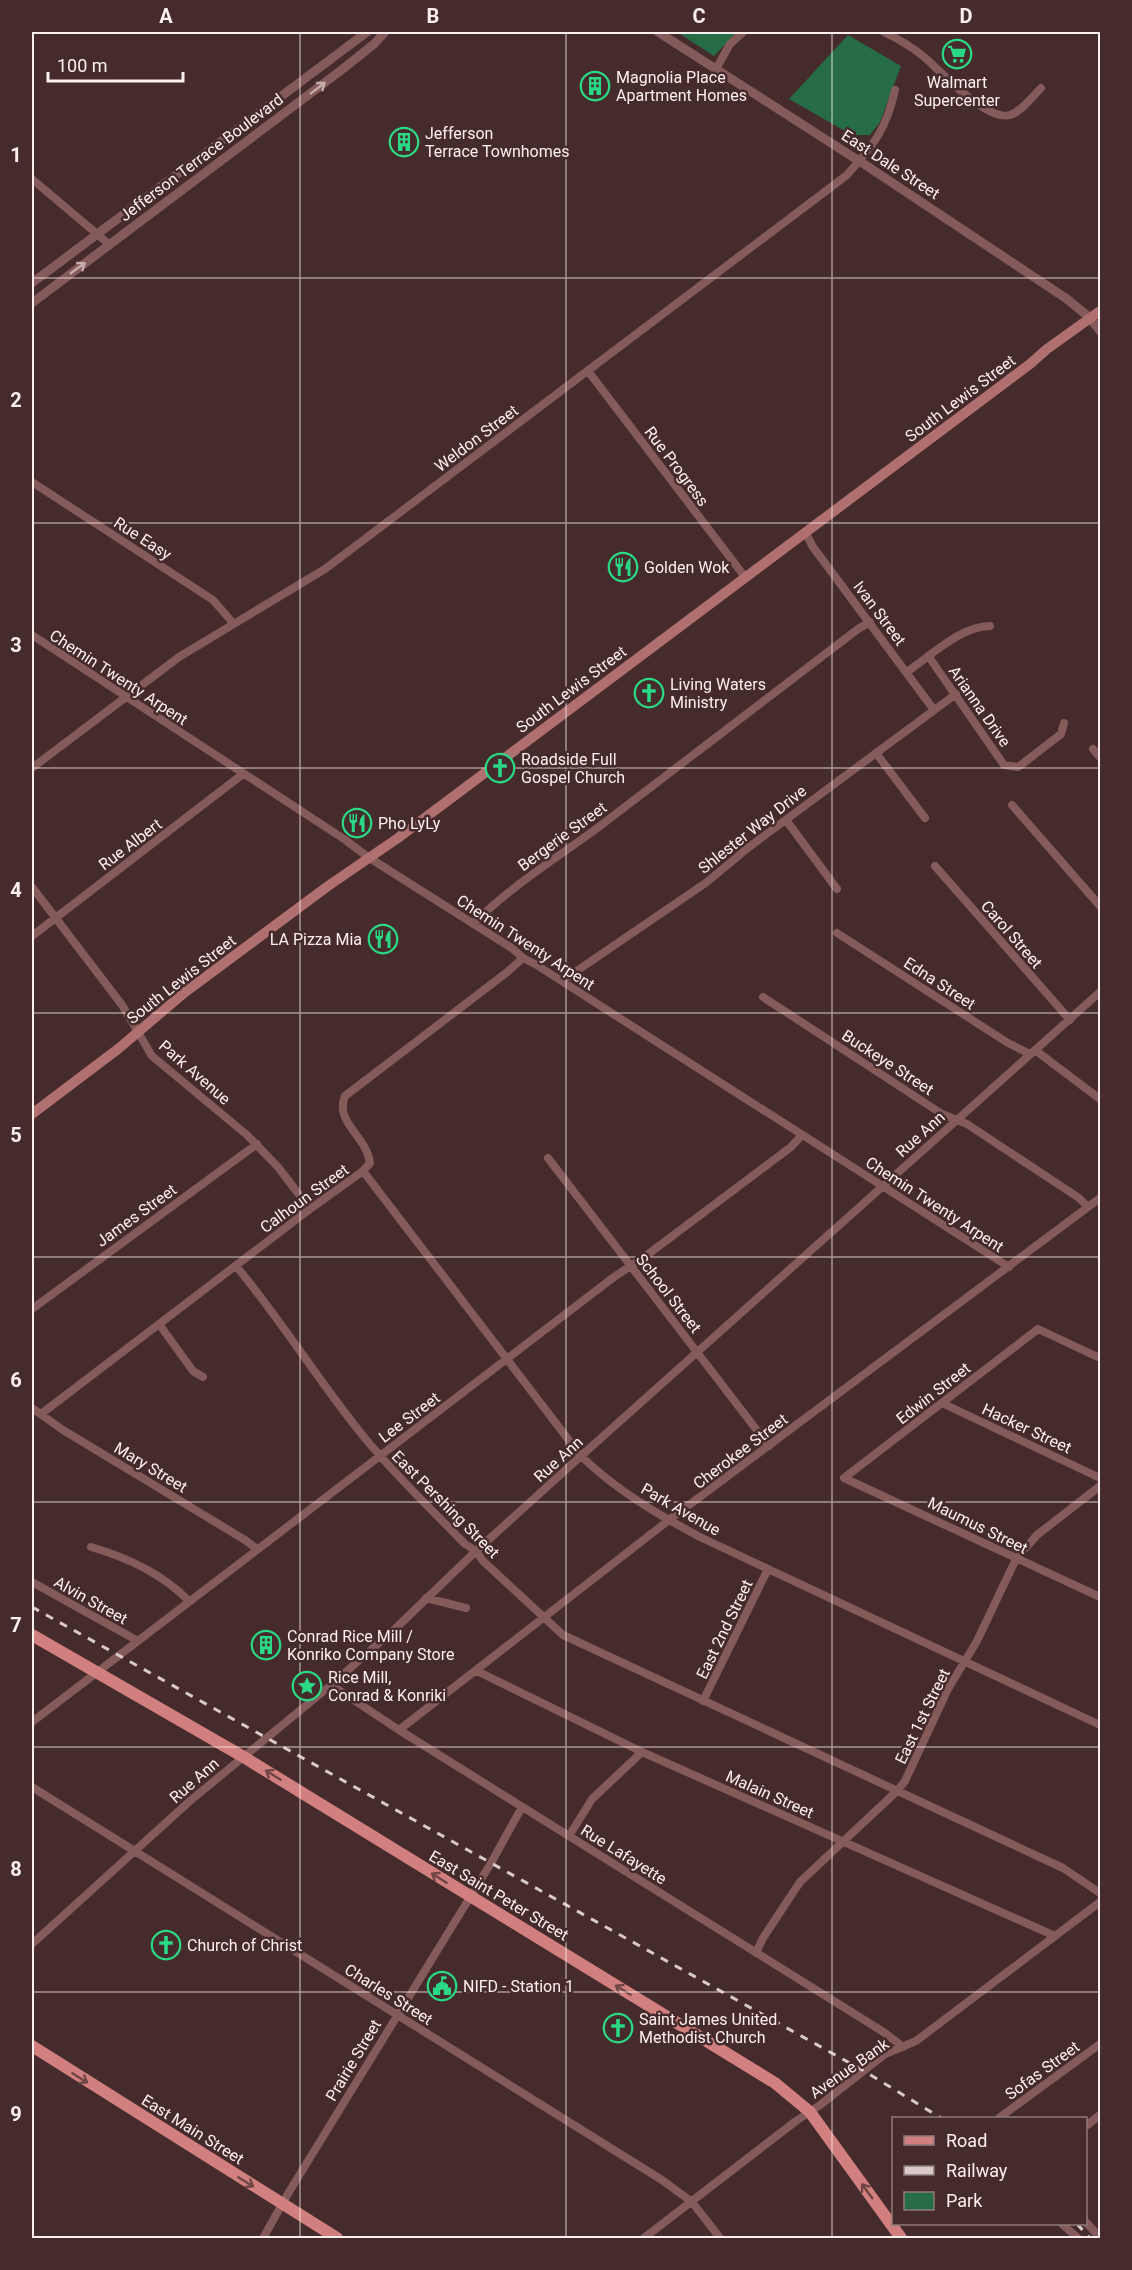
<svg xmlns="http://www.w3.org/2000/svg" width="1132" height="2270" font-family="Roboto,sans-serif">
	<rect width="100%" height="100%" fill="#452b2b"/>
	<!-- green -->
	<path fill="#266c46" d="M677 32H737L714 56Z
		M848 35 901 66 880 122 870 135H852L789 99Z"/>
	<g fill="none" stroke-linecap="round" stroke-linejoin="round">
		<!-- minor -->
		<path stroke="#845b5a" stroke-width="8" d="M884 32C898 39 911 46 923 56 940 70 986 122 1010 115 1021 112 1033 96 1041 88
			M716 69 730 44 743 32
			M32 179 110 245
			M588 371 745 577
			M32 482 213 600 233 623
			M805 532 813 547 934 710
			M32 635 344 839 368 857 513 949 523 958 535 964 1009 1267
			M929 657 1004 765 1018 767 1021 765 1061 734 1064 723
			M907 672C930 656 961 626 990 626
			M1093 749 1100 757
			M876 753 925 818
			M32 768 179 657 325 569 847 175C873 145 886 131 895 90
			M1012 805 1100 906
			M786 820 837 889
			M935 866 1070 1020
			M32 887 122 1005 152 1056 247 1135 278 1167 310 1209
			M473 924C511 886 557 858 600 826 686 760 772 695 858 629L870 622
			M837 933 1008 1043 1030 1054
			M32 936 243 774
			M562 981 707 882 749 847 956 694
			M763 997 942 1114 967 1124 1079 1198 1088 1207
			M1035 1050 1100 1099
			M548 1158 769 1446
			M363 1171 581 1456C616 1490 657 1514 700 1537L1100 1725
			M236 1266C282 1321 319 1382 364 1437 395 1475 431 1509 465 1544L476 1551 483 1561 563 1635 1063 1868 1100 1893
			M32 1309 257 1144
			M159 1324 193 1371 203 1377
			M1100 1358 1038 1329 844 1478 1100 1597
			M942 1403 1100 1478
			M32 1408 63 1430 245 1540 257 1549
			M41 1414 310 1209 363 1171 370 1163C367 1136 334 1123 345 1096L506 973 523 958
			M91 1547C126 1557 162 1574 188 1600
			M32 1582 138 1641
			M426 1598 466 1608
			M477 1671 642 1752 1055 1936
			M331 1685 399 1730 885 2033 903 2047
			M703 1701 768 1569
			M32 1722 614 1277 647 1255 791 1147 802 1135
			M399 1730 669 1520 1100 1198
			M32 1787 662 2180 692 2202 720 2238
			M569 1836 592 1799 642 1752
			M32 1944 191 1800 331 1685 396 1628 476 1551 581 1456 1100 992
			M756 1953 763 1938 800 1882 897 1791 905 1781 948 1689 977 1641 1016 1559 1037 1535 1100 1486
			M999 2118 1100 2044
			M1086 2126 1100 2115
			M1086 2222 1100 2238
			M1062 2224 1078 2238
			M263 2238 289 2192 491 1863 522 1807
			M644 2238 796 2121 820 2105 885 2054 916 2041 1100 1902"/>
		<!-- tertiary -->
		<path stroke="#845b5a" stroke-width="9" d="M658 32 867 166 1067 299 1090 318 1100 331
			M32 283 367 32
			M32 303 344 68 374 44 385 32"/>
		<!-- secondary -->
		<path stroke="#b0706f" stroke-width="10" d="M32 1114 118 1049 184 993 328 886 398 838 1030 364 1047 349 1100 311"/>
		<!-- primary -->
		<path stroke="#d2807f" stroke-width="12" d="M32 1635 242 1756 775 2083 810 2112 901 2238
			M32 2046 337 2238"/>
		<!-- rail -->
		<path stroke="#dac9c9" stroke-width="3" stroke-dasharray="8 8" stroke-linecap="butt" d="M32 1607 864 2071 941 2118
			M1077 2224 1090 2238"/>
	</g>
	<!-- one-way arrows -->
	<defs><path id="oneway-shaft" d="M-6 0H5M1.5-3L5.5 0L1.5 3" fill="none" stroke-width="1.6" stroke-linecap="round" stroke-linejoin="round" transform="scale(1.5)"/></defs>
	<g stroke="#c7acac">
		<use href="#oneway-shaft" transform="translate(318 88) rotate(-37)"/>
		<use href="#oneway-shaft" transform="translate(78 268) rotate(-36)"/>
	</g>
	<g stroke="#6f4444">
		<use href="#oneway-shaft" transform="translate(273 1775) rotate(-148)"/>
		<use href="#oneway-shaft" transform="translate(439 1878) rotate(-148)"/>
		<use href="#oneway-shaft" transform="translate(623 1990) rotate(-148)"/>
		<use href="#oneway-shaft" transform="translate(80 2078) rotate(32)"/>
		<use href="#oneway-shaft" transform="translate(246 2182) rotate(32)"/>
		<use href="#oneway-shaft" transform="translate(867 2191) rotate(-126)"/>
	</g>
	<!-- grid -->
	<path fill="none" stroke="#feefef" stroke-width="1.5" stroke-opacity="0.55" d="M300 32V2238M566 32V2238M832 32V2238M32 278H1100M32 523H1100M32 768H1100M32 1013H1100M32 1257H1100M32 1502H1100M32 1747H1100M32 1992H1100"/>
	<!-- icons -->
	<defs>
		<g id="supermarket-ring" transform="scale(1.5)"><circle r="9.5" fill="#452b2b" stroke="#2ad885" stroke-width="1.5"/><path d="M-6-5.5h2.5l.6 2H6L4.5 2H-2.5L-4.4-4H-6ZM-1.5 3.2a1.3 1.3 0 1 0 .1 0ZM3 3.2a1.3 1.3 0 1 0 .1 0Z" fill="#2ad885"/></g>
		<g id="building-ring" transform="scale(1.5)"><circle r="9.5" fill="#452b2b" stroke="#2ad885" stroke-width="1.5"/><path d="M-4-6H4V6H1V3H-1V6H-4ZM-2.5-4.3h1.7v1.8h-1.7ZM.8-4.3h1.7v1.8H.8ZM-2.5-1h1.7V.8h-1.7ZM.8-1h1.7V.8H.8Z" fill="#2ad885"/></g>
		<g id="restaurant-ring" transform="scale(1.5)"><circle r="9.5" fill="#452b2b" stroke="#2ad885" stroke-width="1.5"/><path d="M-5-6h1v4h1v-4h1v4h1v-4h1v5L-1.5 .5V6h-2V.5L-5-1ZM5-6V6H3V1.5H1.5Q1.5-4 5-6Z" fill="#2ad885"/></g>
		<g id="church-ring" transform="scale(1.5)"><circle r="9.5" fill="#452b2b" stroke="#2ad885" stroke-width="1.5"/><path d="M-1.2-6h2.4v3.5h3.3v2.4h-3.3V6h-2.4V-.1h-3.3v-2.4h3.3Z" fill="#2ad885"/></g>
		<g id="sight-ring" transform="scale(1.5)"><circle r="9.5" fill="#452b2b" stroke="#2ad885" stroke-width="1.5"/><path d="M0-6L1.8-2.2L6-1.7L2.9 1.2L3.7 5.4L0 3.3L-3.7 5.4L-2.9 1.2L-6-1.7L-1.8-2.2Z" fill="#2ad885"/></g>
		<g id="civic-ring" transform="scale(1.5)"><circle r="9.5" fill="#452b2b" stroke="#2ad885" stroke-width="1.5"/><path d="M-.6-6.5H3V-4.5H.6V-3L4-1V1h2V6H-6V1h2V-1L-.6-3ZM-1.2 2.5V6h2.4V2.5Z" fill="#2ad885"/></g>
	</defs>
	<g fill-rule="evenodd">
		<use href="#supermarket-ring" x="957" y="54"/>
		<use href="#building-ring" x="595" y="86"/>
		<use href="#building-ring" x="404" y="142"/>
		<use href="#restaurant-ring" x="623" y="567"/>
		<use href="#church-ring" x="649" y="693"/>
		<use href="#church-ring" x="500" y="768"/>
		<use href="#restaurant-ring" x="357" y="823"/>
		<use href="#restaurant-ring" x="383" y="939"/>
		<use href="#building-ring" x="266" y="1645"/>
		<use href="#sight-ring" x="307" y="1686"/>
		<use href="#church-ring" x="166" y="1945"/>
		<use href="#civic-ring" x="442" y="1986"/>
		<use href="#church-ring" x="618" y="2028"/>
	</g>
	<g text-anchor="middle" stroke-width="5" stroke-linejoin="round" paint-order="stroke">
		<!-- poi labels -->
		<g font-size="16" fill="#feefef" stroke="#452b2b" text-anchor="start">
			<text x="616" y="83">Magnolia Place<tspan x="616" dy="18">Apartment Homes</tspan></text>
			<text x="957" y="88" text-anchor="middle">Walmart<tspan x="957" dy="18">Supercenter</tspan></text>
			<text x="425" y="139">Jefferson<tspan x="425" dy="18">Terrace Townhomes</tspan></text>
			<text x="644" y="573">Golden Wok</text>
			<text x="670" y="690">Living Waters<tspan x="670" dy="18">Ministry</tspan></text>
			<text x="521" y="765">Roadside Full<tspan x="521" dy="18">Gospel Church</tspan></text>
			<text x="378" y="829">Pho LyLy</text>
			<text x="362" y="945" text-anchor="end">LA Pizza Mia</text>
			<text x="287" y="1642">Conrad Rice Mill /<tspan x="287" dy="18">Konriko Company Store</tspan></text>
			<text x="328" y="1683">Rice Mill,<tspan x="328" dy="18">Conrad &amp; Konriki</tspan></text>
			<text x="187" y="1951">Church of Christ</text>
			<text x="463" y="1992">NIFD - Station 1</text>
			<text x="639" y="2025">Saint James United<tspan x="639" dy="18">Methodist Church</tspan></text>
		</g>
		<!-- street labels -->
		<g font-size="16" fill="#feefef" stroke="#452b2b">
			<text transform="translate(201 157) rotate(-37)" y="6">Jefferson Terrace Boulevard</text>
			<text transform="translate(891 164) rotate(33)" y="6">East Dale Street</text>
			<text transform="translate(960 398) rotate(-37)" y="6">South Lewis Street</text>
			<text transform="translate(476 438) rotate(-37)" y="6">Weldon Street</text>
			<text transform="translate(677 466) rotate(53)" y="6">Rue Progress</text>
			<text transform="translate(143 538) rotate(33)" y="6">Rue Easy</text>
			<text transform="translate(880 613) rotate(53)" y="6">Ivan Street</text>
			<text transform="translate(119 677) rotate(33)" y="6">Chemin Twenty Arpent</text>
			<text transform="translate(571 689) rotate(-37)" y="6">South Lewis Street</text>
			<text transform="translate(980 706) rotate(55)" y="6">Arianna Drive</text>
			<text transform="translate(752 829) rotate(-38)" y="6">Shlester Way Drive</text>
			<text transform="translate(562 836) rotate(-36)" y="6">Bergerie Street</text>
			<text transform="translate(130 844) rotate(-37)" y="6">Rue Albert</text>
			<text transform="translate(1012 934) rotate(49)" y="6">Carol Street</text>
			<text transform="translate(526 942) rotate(33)" y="6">Chemin Twenty Arpent</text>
			<text transform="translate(181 979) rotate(-38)" y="6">South Lewis Street</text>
			<text transform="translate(940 983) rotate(33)" y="6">Edna Street</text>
			<text transform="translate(888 1062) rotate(33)" y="6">Buckeye Street</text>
			<text transform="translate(195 1072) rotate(41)" y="6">Park Avenue</text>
			<text transform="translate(920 1134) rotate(-42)" y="6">Rue Ann</text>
			<text transform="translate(304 1198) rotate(-36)" y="6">Calhoun Street</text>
			<text transform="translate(935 1204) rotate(33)" y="6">Chemin Twenty Arpent</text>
			<text transform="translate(136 1215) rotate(-36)" y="6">James Street</text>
			<text transform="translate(669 1293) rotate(52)" y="6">School Street</text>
			<text transform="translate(933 1393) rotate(-38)" y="6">Edwin Street</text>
			<text transform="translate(409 1417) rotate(-37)" y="6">Lee Street</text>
			<text transform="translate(1027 1428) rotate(25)" y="6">Hacker Street</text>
			<text transform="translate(740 1451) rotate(-37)" y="6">Cherokee Street</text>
			<text transform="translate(558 1459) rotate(-42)" y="6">Rue Ann</text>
			<text transform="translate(151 1467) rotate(31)" y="6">Mary Street</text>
			<text transform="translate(446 1504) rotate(45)" y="6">East Pershing Street</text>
			<text transform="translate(681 1509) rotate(30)" y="6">Park Avenue</text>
			<text transform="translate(978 1525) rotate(26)" y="6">Maumus Street</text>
			<text transform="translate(91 1600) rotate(29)" y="6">Alvin Street</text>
			<text transform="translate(724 1629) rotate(-64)" y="6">East 2nd Street</text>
			<text transform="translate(922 1716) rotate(-64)" y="6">East 1st Street</text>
			<text transform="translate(194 1780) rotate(-41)" y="6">Rue Ann</text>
			<text transform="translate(770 1794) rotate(24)" y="6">Malain Street</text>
			<text transform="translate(624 1854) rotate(32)" y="6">Rue Lafayette</text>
			<text transform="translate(499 1895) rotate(31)" y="6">East Saint Peter Street</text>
			<text transform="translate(389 1994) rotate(32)" y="6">Charles Street</text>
			<text transform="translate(353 2060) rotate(-59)" y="6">Prairie Street</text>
			<text transform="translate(849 2068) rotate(-35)" y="6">Avenue Bank</text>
			<text transform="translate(1042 2070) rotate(-36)" y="6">Sofas Street</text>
			<text transform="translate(193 2129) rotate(32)" y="6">East Main Street</text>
		</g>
	</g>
	<!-- border -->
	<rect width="1132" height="2270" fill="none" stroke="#452b2b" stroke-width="66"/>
	<!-- legend -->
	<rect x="892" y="2117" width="195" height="108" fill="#452b2b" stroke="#8f7979" stroke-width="1.5"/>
	<rect x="904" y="2136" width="30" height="9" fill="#d2807f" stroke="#8f7979" stroke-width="1.5"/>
	<text x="946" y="2147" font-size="18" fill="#feefef">Road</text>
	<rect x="904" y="2166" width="30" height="9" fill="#dac9c9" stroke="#8f7979" stroke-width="1.5"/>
	<text x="946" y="2177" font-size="18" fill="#feefef">Railway</text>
	<rect x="904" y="2192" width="30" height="18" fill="#266c46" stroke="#8f7979" stroke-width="1.5"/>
	<text x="946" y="2207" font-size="18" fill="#feefef">Park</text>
	<!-- scale -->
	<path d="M48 72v9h135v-9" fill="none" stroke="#feefef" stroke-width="3"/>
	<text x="57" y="72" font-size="18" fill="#feefef" stroke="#452b2b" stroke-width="4.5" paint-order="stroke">100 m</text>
	<rect x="33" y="33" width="1066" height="2204" fill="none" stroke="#feefef" stroke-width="2"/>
	<g font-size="20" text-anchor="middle" font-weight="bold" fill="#feefef">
		<text x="166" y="23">A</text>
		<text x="433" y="23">B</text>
		<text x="699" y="23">C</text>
		<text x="966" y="23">D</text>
		<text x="16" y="162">1</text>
		<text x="16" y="407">2</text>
		<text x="16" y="652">3</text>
		<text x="16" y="897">4</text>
		<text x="16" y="1142">5</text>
		<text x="16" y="1387">6</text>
		<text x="16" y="1632">7</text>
		<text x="16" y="1876">8</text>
		<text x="16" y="2121">9</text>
	</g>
</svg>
